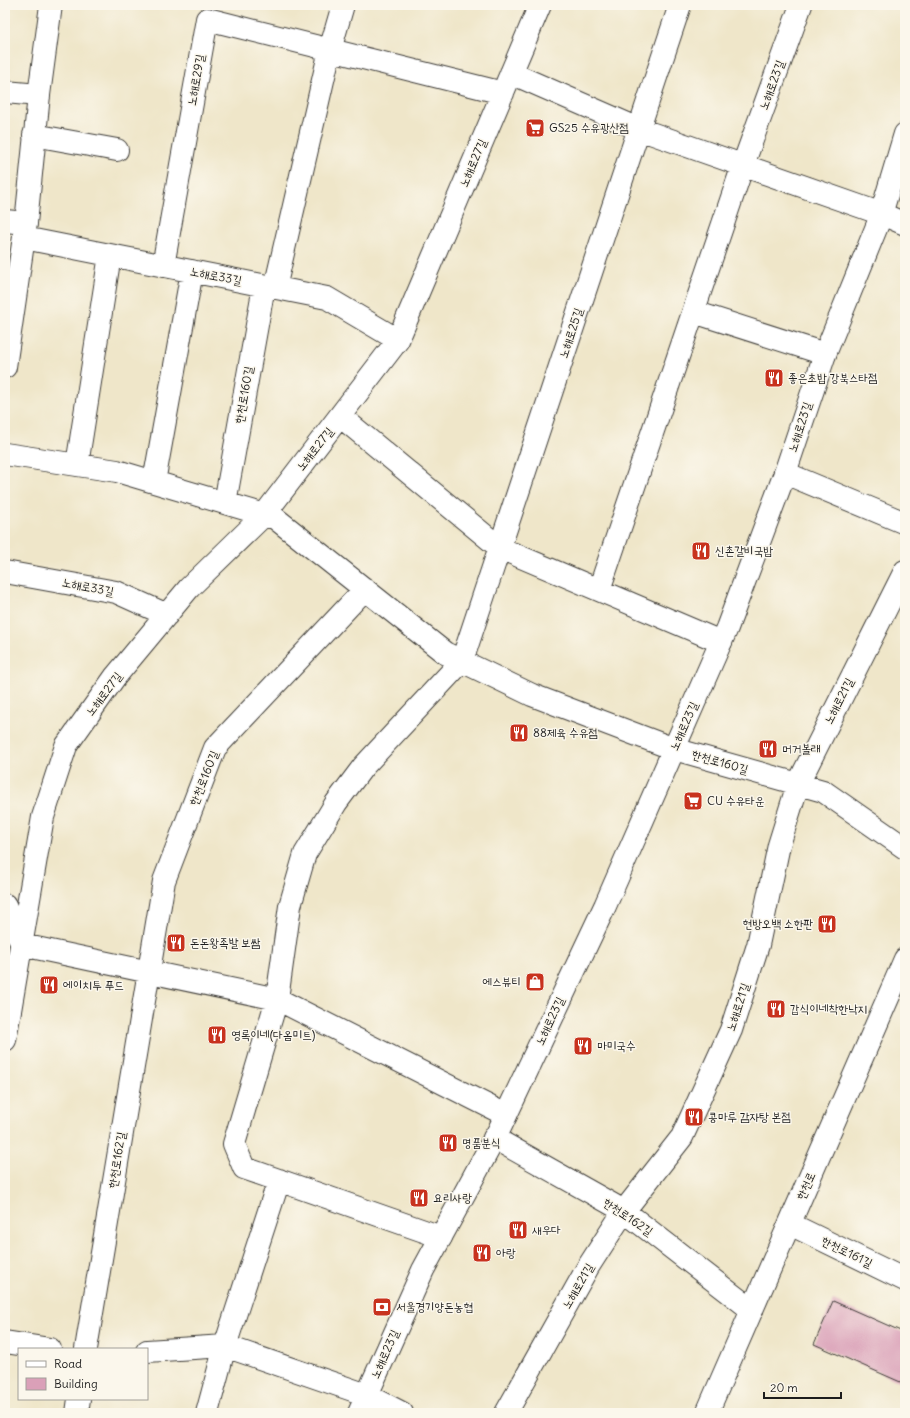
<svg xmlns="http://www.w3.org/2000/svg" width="910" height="1418" font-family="Delius,'Poor Story',sans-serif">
	<rect width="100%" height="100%" fill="#fbf7ec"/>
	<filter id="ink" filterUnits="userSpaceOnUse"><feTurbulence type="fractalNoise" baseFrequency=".025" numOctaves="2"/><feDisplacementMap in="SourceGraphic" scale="8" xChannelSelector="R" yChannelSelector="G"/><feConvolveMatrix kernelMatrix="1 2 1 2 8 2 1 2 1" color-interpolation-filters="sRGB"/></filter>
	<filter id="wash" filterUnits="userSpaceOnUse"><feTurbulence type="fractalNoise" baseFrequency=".012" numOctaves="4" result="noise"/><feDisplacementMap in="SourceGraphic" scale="16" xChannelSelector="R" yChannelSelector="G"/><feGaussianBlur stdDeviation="0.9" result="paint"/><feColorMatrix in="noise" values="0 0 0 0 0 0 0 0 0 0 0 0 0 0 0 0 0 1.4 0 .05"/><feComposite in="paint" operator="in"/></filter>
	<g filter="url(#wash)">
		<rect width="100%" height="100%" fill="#efe6c9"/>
		<g id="blocks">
			<!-- building -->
			<path fill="#daa0b8" d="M833 1301 905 1333V1384L814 1344Z"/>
		</g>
	</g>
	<g filter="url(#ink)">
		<use href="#blocks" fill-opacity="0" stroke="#3c3a36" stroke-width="1"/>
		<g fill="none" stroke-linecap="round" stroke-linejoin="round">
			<!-- minor casing -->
			<g stroke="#3c3a36" stroke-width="24">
				<path id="minor" d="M511 73 639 129 882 214 905 224
					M5 92 39 95
					M34 135 117 150
					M5 221 26 223
					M24 238 327 298 398 340
					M163 266 207 19 503 93
					M275 288 330 50 343 5
					M694 312 825 354
					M340 416 500 548 721 642
					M5 454 117 471 275 518 445 653 532 695 674 749 823 791 905 848
					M77 465 110 255
					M785 473 905 523
					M154 482 192 271
					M225 503 264 286
					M5 572 116 592 167 615
					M599 590 743 165 801 5
					M5 905 22 945
					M22 945 277 999 506 1115
					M5 1040 43 817 66 746 115 677 189 588 264 515 398 340 540 5
					M494 1138 624 1211 752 1310
					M790 1224 905 1280
					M441 1237 244 1168 234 1144 277 999 290 906 305 854 336 803 363 767 462 661 680 5
					M5 1342 50 1349
					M86 1349 164 881 215 748 365 589
					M147 1351 225 1346 367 1395 402 1413
					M77 1413 79 1399
					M207 1413 225 1346 279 1180
					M506 1413 588 1267 624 1211 682 1137 731 1030 758 945 779 845 798 784 905 571"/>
			</g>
			<!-- tertiary casing -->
			<g stroke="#3c3a36" stroke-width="24">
				<path id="tertiary" d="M5 367 26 223 39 95 51 5
					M359 1413 423 1270 499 1130 605 906 727 628 785 473 825 354 879 221 905 134
					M707 1413 905 959"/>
			</g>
			<!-- minor -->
			<use href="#minor" stroke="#fff" stroke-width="22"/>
			<!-- tertiary -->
			<use href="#tertiary" stroke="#fff" stroke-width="22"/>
		</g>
	</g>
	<!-- icons -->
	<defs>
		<g id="supermarket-square" transform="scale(1)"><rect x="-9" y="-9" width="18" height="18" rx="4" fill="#c8321e" stroke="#fbf7ec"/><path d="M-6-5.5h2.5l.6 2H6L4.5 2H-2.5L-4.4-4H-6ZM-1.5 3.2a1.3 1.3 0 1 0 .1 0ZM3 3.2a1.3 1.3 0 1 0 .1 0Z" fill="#fff"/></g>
		<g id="restaurant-square" transform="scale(1)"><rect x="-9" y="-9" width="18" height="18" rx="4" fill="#c8321e" stroke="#fbf7ec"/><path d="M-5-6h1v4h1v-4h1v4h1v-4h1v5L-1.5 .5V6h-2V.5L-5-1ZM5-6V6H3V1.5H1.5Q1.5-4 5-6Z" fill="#fff"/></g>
		<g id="shop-square" transform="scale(1)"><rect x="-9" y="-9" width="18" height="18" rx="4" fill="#c8321e" stroke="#fbf7ec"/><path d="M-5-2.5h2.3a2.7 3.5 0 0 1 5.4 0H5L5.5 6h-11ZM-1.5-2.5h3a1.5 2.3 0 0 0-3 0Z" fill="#fff"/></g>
		<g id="bank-square" transform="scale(1)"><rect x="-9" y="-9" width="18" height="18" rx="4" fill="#c8321e" stroke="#fbf7ec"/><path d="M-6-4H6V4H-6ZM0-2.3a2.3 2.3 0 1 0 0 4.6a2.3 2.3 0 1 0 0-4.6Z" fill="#fff"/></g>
	</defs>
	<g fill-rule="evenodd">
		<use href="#supermarket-square" x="535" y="128"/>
		<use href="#restaurant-square" x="774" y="378"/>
		<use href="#restaurant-square" x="701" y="551"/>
		<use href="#restaurant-square" x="519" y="733"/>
		<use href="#restaurant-square" x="768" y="749"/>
		<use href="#supermarket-square" x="693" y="801"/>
		<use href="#restaurant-square" x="827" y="924"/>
		<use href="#restaurant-square" x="176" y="943"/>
		<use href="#shop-square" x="535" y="982"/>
		<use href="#restaurant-square" x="49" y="985"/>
		<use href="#restaurant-square" x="776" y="1009"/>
		<use href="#restaurant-square" x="217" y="1035"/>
		<use href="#restaurant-square" x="583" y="1046"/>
		<use href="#restaurant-square" x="694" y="1117"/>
		<use href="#restaurant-square" x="448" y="1143"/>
		<use href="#restaurant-square" x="419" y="1198"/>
		<use href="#restaurant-square" x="518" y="1230"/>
		<use href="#restaurant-square" x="482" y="1253"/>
		<use href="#bank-square" x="382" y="1307"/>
	</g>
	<g text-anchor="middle" stroke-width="3" stroke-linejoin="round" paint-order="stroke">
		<!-- street labels -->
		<g font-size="12" fill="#1c1c1c" stroke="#fbf7ec">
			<text transform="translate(196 80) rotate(-80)" y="4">노해로29길</text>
			<text transform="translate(772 85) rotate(-70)" y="4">노해로23길</text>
			<text transform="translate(473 163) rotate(-67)" y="4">노해로27길</text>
			<text transform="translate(216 276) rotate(11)" y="4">노해로33길</text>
			<text transform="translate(571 333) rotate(-72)" y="4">노해로25길</text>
			<text transform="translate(244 395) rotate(-80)" y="4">한천로160길</text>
			<text transform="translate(800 427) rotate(-72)" y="4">노해로23길</text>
			<text transform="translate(315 449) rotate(-52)" y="4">노해로27길</text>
			<text transform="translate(88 587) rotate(11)" y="4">노해로33길</text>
			<text transform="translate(104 694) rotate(-53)" y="4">노해로27길</text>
			<text transform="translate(839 701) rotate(-63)" y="4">노해로21길</text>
			<text transform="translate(684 726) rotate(-66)" y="4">노해로23길</text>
			<text transform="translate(720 762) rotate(16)" y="4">한천로160길</text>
			<text transform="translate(204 778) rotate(-68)" y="4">한천로160길</text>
			<text transform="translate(738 1007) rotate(-72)" y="4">노해로21길</text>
			<text transform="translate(550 1021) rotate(-65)" y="4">노해로23길</text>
			<text transform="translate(117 1160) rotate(-81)" y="4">한천로162길</text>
			<text transform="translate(806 1186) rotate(-66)" y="4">한천로</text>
			<text transform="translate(628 1217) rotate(34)" y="4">한천로162길</text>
			<text transform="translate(847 1252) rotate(26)" y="4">한천로161길</text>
			<text transform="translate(578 1286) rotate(-60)" y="4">노해로21길</text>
			<text transform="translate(385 1354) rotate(-66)" y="4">노해로23길</text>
		</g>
		<!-- poi labels -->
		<g font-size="12" fill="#1c1c1c" stroke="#fbf7ec" text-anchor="start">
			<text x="549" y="132">GS25 수유광산점</text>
			<text x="788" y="382">좋은초밥 강북스타점</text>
			<text x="715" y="555">신촌갈비국밥</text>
			<text x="533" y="737">88제육 수유점</text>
			<text x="782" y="753">머거볼래</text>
			<text x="707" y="805">CU 수유타운</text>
			<text x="813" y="928" text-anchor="end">현방오백 소한판</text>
			<text x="190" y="947">돈돈왕족발 보쌈</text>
			<text x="521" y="986" text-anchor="end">에스뷰티</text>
			<text x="63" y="989">에이치투 푸드</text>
			<text x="790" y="1013">갑식이네착한낙지</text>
			<text x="231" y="1039">영록이네(다옴미트)</text>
			<text x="597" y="1050">마미국수</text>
			<text x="708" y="1121">콩마루 감자탕 본점</text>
			<text x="462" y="1147">명품분식</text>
			<text x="433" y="1202">요리사랑</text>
			<text x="532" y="1234">새우다</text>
			<text x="496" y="1257">아랑</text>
			<text x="396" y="1311">서울경기양돈농협</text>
		</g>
	</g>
	<!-- margin -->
	<rect width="910" height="1418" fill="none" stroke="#fbf7ec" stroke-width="20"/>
	<!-- legend -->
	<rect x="18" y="1348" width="130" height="52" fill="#fbf7ec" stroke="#a29f99"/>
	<rect x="26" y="1361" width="20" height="6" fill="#ffffff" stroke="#a29f99"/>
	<text x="54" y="1368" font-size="12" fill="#1c1c1c">Road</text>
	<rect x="26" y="1378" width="20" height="12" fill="#daa0b8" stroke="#a29f99"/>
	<text x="54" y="1388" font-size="12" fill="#1c1c1c">Building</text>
	<!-- scale -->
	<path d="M764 1392v6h77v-6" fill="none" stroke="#1c1c1c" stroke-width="2"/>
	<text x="770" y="1392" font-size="12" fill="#1c1c1c" stroke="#fbf7ec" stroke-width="3" paint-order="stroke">20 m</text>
</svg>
